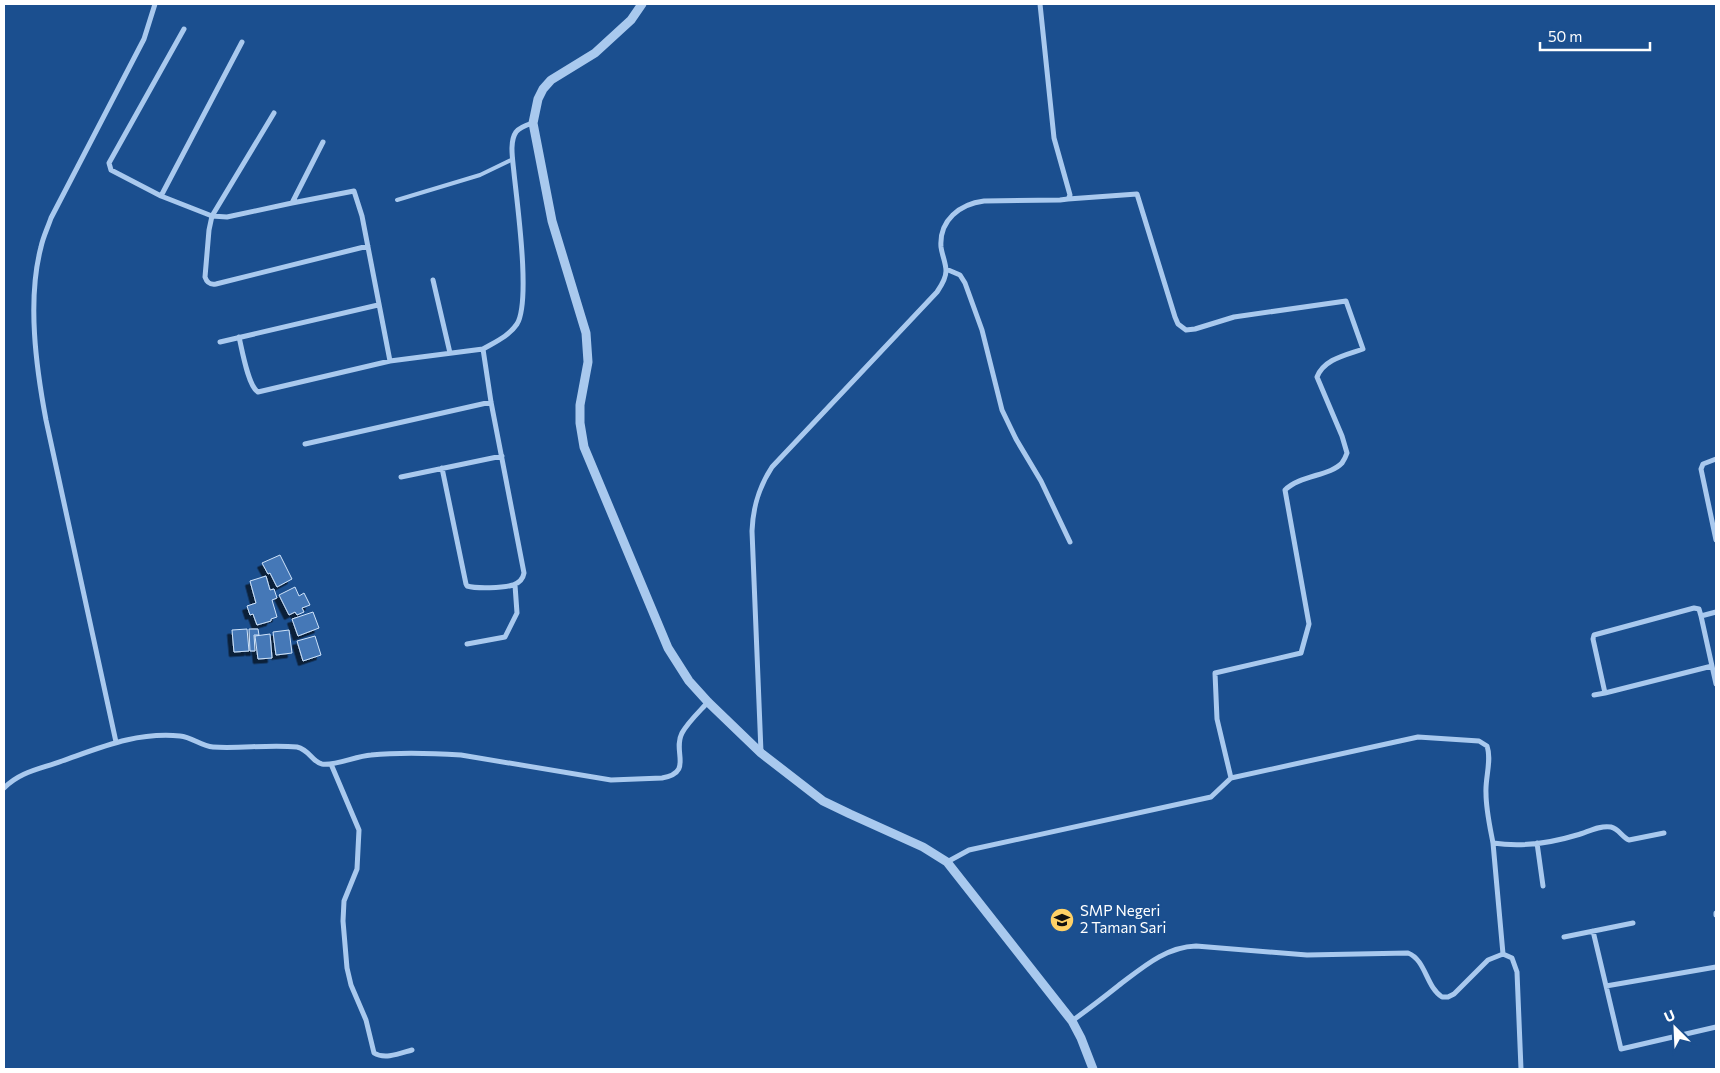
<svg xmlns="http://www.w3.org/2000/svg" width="1720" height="1073" font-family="Commissioner,sans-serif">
	<defs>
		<filter id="shadow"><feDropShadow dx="-4.5" dy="4.5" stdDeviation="0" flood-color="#0009"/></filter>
	</defs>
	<rect width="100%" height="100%" fill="#1b4f8f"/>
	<!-- building -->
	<path fill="#4478b7" stroke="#cfe3fa" filter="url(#shadow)" d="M280 555 292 579 277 587 270 573 268 574 262 563Z
		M266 576 270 590 274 589 277 598 272 600 277 617 271 619V621L257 625 253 614 250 615 247 606 256 603 250 581Z
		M295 587 299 596 304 593 310 605 302 608 304 612 297 615 295 612 289 615 279 595Z
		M313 612 319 628 298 636 292 619Z
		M247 629 249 651 234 652 232 630Z
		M249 629H258L259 635H254L255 651H250Z
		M289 630 292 653 276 655 273 632Z
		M270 634 272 658 258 659 255 636Z
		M315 636 321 655 303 661 297 641Z"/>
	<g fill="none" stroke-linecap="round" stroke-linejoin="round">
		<!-- service -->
		<path stroke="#a9c9ee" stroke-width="4" d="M397 200 480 175 513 159"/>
		<!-- minor -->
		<path stroke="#a9c9ee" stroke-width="5" d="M184 29 109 163 111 170 161 196 212 216 274 113
			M161 196 242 42
			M1068 199 1137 194 1175 317 1178 324 1186 330 1195 329 1234 317 1346 301 1363 349C1346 355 1324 359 1317 377L1342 436 1347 453C1346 456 1344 460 1342 463 1330 476 1300 475 1285 490L1309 624 1301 653 1215 673 1217 719 1231 778
			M292 203 323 142
			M368 246 216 284C210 285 207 283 205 277L209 230 212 216 227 217 292 203 354 191 362 216 390 361
			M946 269 960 275 965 283 982 330 1002 410 1016 439 1041 481 1070 542
			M433 280 450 353
			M239 337C242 349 248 386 258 392L390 361 483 349 491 402 524 573C523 579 519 583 513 585 503 588 477 589 467 586L466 584 442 468
			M220 342 378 305
			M483 349C495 342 509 336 517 324 531 301 517 203 514 173 513 161 509 142 516 132 520 127 527 125 533 123
			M305 444 491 402
			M1716 459 1703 464 1701 469 1716 540
			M401 477 502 456
			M467 644 505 637 517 613 515 585
			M1712 666 1716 684
			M1605 693 1712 666 1701 616
			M1594 695 1605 693 1593 639 1594 635 1694 608 1699 609 1701 616 1716 612
			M116 742 46 420C36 367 27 300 41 247 43 237 48 227 51 218L144 39 155 4
			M761 752 752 531C753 506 759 487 772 467L937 292C941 286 946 279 946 271 946 263 942 255 941 247 939 220 960 204 984 201L1060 200 1068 199 1070 195 1054 138 1040 4
			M331 764 359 830 357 869 344 901 343 921 347 968 351 985 366 1020 374 1053C385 1060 401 1053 412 1050
			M4 788C21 771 41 769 62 761 102 747 136 732 180 736 192 737 201 746 213 747 240 749 269 744 297 747 310 750 312 762 322 764 335 766 356 756 371 755 400 752 431 753 461 755L611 780 662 778C694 772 672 752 682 733 688 722 700 711 708 702
			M1493 843 1503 954
			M1537 843 1543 886
			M947 862 969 850 1211 797 1231 778 1418 737 1479 741 1487 746C1492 760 1485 778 1486 793 1486 810 1490 827 1493 843 1520 847 1551 843 1577 835 1588 832 1599 825 1611 827 1619 829 1622 837 1629 840L1664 833
			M1716 913V915
			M1593 931 1621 1049 1716 1027
			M1564 937 1633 923
			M1606 986 1716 967
			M1072 1021C1087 1010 1103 998 1118 986 1142 968 1165 947 1196 946L1307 955 1408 953C1426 960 1426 987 1442 997H1448L1454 994 1488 960 1503 954 1512 958 1517 972 1521 1069"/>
		<!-- tertiary -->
		<path stroke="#a9c9ee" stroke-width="9" d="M642 4 631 20 595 53 551 80 543 89 538 99 533 123 552 221 586 333 588 362 580 405V423L584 447 668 648 689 681 708 702 761 753 823 801 850 814 923 847 947 862 1072 1021 1081 1038 1093 1069"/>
	</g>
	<!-- icons -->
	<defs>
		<g id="school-disc" transform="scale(1.25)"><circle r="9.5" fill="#ffd166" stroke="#1b4f8f"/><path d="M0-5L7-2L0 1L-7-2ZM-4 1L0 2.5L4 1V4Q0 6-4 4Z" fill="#111"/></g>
	</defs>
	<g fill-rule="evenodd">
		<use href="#school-disc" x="1062" y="920"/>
	</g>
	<g text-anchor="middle" stroke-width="4" stroke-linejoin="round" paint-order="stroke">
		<!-- poi labels -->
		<g font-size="15" fill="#fff" stroke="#1b4f8f" text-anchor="start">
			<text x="1080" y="916">SMP Negeri<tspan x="1080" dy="17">2 Taman Sari</tspan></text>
		</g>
	</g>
	<!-- border -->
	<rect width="1720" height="1073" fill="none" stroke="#ffffff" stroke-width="10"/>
	<!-- north arrow -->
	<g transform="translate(1675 1028) rotate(336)" stroke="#1b4f8f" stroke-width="4" paint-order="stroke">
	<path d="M0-4L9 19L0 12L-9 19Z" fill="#ffffff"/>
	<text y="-8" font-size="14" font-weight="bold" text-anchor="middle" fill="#ffffff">U</text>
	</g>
	<!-- scale -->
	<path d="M1540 42v8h110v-8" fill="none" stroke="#ffffff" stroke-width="2.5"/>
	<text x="1548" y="42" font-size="15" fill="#ffffff" stroke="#1b4f8f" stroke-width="4" paint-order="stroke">50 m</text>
</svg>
